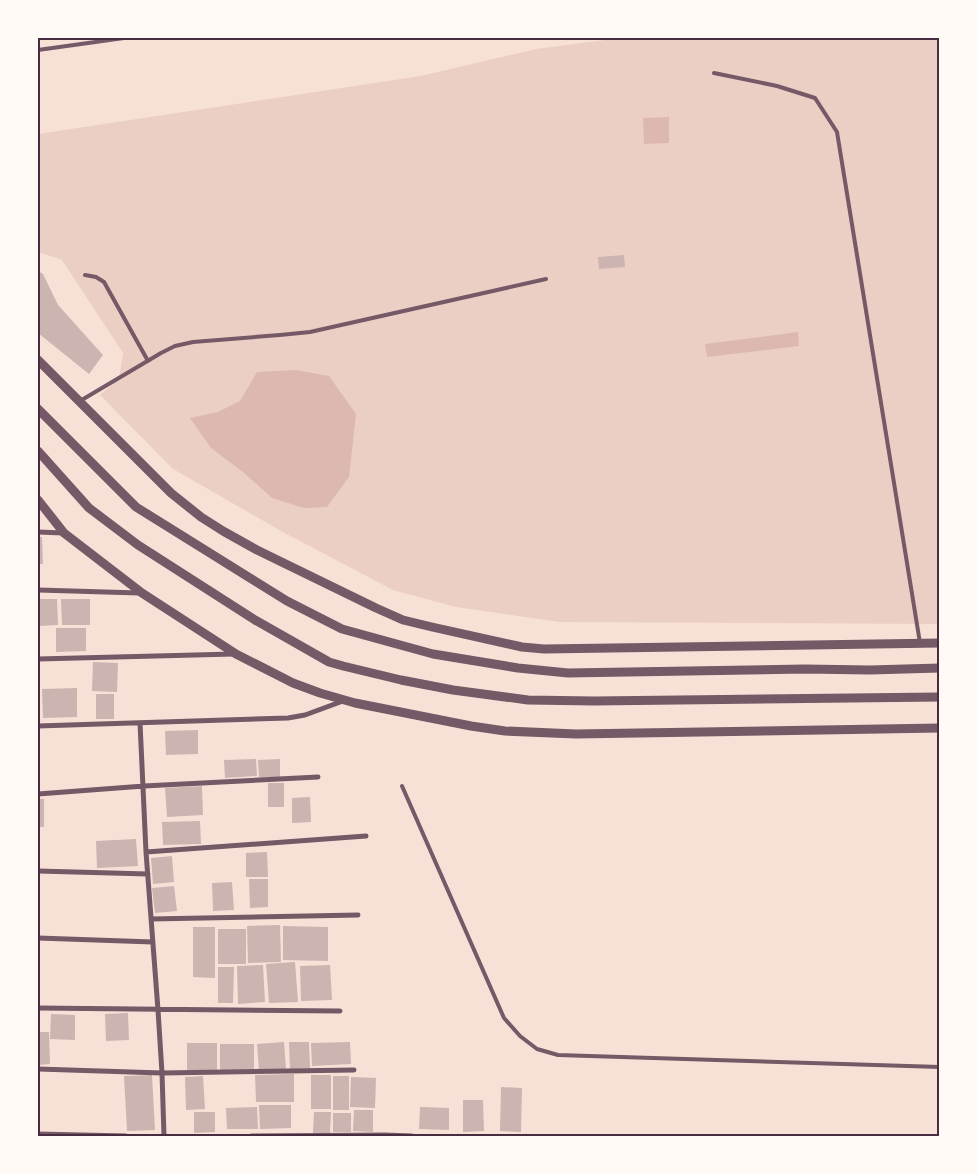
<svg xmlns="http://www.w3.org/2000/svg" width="977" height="1174" font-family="'Sofia Sans Condensed',sans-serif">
	<rect width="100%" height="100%" fill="#f7e1d7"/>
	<!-- green -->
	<path fill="#ebcfc5" d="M620 38H939V624L559 622 456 607 393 590 281 531 173 469 100 395 119 378 123 353 62 260 38 252V134L421 76 536 49Z"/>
	<!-- water -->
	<path fill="#dcb8b0" d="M669 117V143L644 144 643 118Z
		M798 332 799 346 707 357 705 344Z
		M296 370 329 376 356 414 349 477 327 507 304 508 272 498 243 472 211 448 190 418 218 412 240 401 257 372Z"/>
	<!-- building -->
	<path fill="#ccb4b1" d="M624 255 625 267 599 269 598 257Z
		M38 271 43 274 58 305 103 355 89 374 38 333Z
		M38 537H42L43 564H38Z
		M38 599H57L58 625 38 626Z
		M61 599H90V625H62Z
		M56 628H86V651L56 652Z
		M93 662 118 663 117 692 92 691Z
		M38 668H40V691H38Z
		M77 688V717L43 718 42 689Z
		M96 694H114V719H96Z
		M198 730V754L166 755 165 731Z
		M256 759 257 776 225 778 224 760Z
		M280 759V777H259L258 760Z
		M268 783H284V807H268Z
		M202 786 203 815 167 817 165 788Z
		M310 797 311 822 292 823V798Z
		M38 799H44V827H38Z
		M200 821 201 844 163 845 162 822Z
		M136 839 138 866 97 868 96 841Z
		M267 852 268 877H246V853Z
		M172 856 174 882 153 884 151 858Z
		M249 879H268V907L250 908Z
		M232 882 234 910 213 911 212 883Z
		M174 886 177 911 155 913 152 888Z
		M280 925 281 962 248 963 247 926Z
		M283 926 328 927V961L283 960Z
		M193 927H215V978L193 977Z
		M218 929H246V964H218Z
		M295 962 298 1002 269 1003 266 964Z
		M263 965 265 1002 238 1004 237 966Z
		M330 965 332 1000 301 1001 300 966Z
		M218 967H234L233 1003H218Z
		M128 1013 129 1040 106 1041 105 1014Z
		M51 1014 75 1015V1040L50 1039Z
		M38 1032H49L50 1064 38 1065Z
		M284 1042 286 1069 259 1070 257 1044Z
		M289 1042H309L310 1068 290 1069Z
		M350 1042 351 1064 312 1066 311 1043Z
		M187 1043H217V1071H187Z
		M220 1044H254V1070H220Z
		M294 1074V1102H256L255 1075Z
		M152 1075 155 1130 127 1131 124 1076Z
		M311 1075H331V1109H311Z
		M203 1076 205 1109 186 1110 185 1077Z
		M333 1076H349V1110H333Z
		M351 1077 376 1078 375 1108 350 1107Z
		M501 1087 522 1088 521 1132 500 1131Z
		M463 1100H483L484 1131 463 1132Z
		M259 1105H291V1128L260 1129Z
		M257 1107 258 1129H227L226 1108Z
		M420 1107 449 1108V1130L419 1129Z
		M354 1110H373V1132L353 1131Z
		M194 1112H215V1132L194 1133Z
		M314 1112H331L330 1133H313Z
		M333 1113H351V1132H333Z"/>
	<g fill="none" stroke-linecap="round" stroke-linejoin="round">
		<!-- service -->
		<path stroke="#755966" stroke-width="4" d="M38 50 124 38
			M714 73 777 86 815 98 837 132 920 643
			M85 275 96 277 104 282 148 361
			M80 401 161 353 175 346 193 342 280 335 310 332 546 279
			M402 786 504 1018 520 1036 537 1049 558 1055 940 1067"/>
		<!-- minor -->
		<path stroke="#755966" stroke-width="5" d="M38 532 63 533
			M38 590 139 593
			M38 659 234 654
			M140 723 146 852 158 1010 162 1073 164 1136
			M38 726 288 718 305 715 343 701
			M38 794 144 786 318 777
			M146 852 366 836
			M38 871 148 874
			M151 919 358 915
			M38 938 153 942
			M38 1008 340 1011
			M38 1069 162 1073 354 1070
			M38 1134 126 1136
			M251 1136 384 1135 412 1136"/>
		<!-- tertiary -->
		<path stroke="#755966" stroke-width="9" d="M38 360 171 493 201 517 223 531 257 550 376 608 403 620 432 627 522 647 544 649 940 643
			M38 409 136 507 287 601 342 629 433 654 518 668 568 673 805 669 870 670 940 668
			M38 451 89 508 138 545 255 620 329 662 343 666 401 680 453 690 528 700 594 701 940 697
			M38 500 64 533 142 593 236 654 293 683 320 693 355 703 471 726 505 731 576 734 940 728"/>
	</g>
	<!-- border -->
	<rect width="977" height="1174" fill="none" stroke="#fffaf5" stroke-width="78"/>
	<rect x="39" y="39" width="899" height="1096" fill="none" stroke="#4a2c40" stroke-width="2"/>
</svg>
